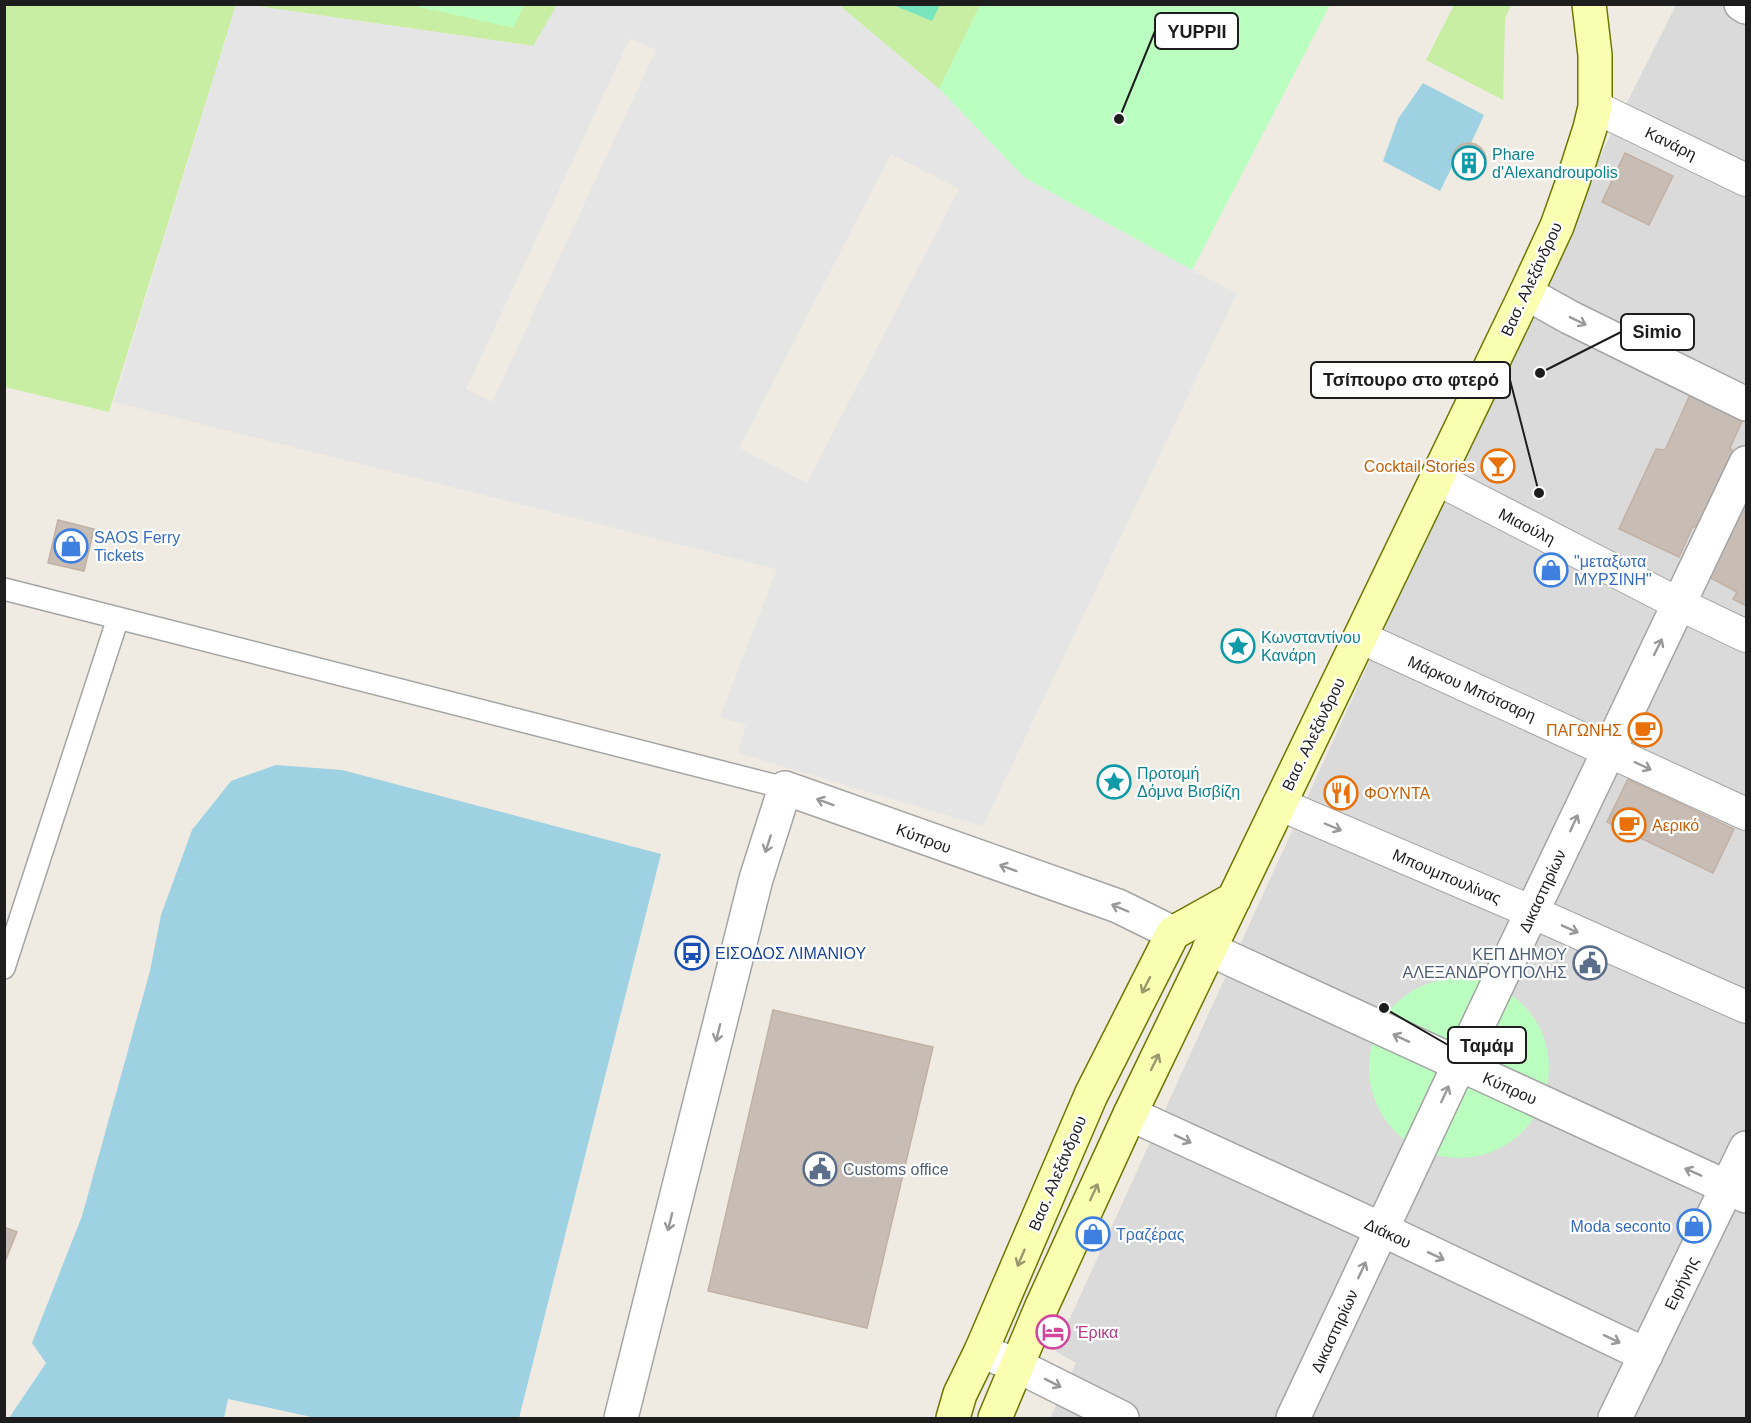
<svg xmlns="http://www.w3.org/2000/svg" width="1751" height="1423" font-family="Helvetica,sans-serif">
	<rect width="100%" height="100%" fill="#efebe2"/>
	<!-- residential -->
	<path fill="#dbdada" d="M1676 5H1746V1418H1050L1076 1363 1055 1351 1595 166Z"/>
	<!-- grass -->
	<path fill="#c7eea3" d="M5 4 236 5 109 412 5 387Z
		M248 5H557L534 46Z
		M839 5H980L939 89Z
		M1454 5H1511L1505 18 1503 100 1426 60Z"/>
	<!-- park -->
	<path fill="#bafec0" d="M411 5H524L513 28Z
		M980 5H1330L1192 270 1025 178 939 89Z
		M1369 1068a90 90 0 1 1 180 0a90 90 0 1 1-180 0Z"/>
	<!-- pitch -->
	<path fill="#79e5bc" d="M893 5H940L932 21Z"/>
	<!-- parking -->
	<path fill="#e5e5e5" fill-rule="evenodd" d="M236 5H248L533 46 557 5H839L939 89 1025 178 1192 270 1237 293 983 826 738 753 746 725 720 717 777 569 114 402ZM630 38 656 50 492 402 466 389ZM891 154 959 189 807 483 739 448Z"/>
	<!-- water -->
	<path fill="#9ed1e1" d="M1423 83 1484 115 1471 143 1459 146 1452 155V167L1440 191 1383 161 1398 119Z
		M276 765 342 770 661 854 519 1418H316L228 1399 224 1418H9L46 1363 32 1343 82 1216 150 971 161 915 192 830 231 781Z"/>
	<!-- building -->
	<path fill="#c7bdb5" stroke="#c2b1a3" stroke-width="1.5" d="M1452 160a17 17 0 1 1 34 0a17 17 0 1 1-34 0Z
		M1625 153 1673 176 1649 225 1602 202Z
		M1690 395 1743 419 1730 448 1736 454 1701 530 1693 526 1679 557 1619 529 1656 449 1665 450Z
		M1746 501V606L1733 599 1737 592 1707 576Z
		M58 520 94 529 84 571 48 563Z
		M1628 779 1734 829 1713 873 1607 822Z
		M773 1010 933 1047 867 1328 708 1291Z
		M4 1227 17 1232 4 1264Z"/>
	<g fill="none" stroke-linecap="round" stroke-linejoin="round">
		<!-- service casing -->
		<g stroke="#a4a4a4" stroke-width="24">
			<path id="service" d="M4 589 785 788
				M4 968 118 618"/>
		</g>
		<!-- pedestrian casing -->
		<g stroke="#a4a4a4" stroke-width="34">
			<path id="pedestrian" d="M1595 107 1746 180
				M1437 479 1679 604 1746 636
				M1360 637 1746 814
				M1279 804 1532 912 1746 1007"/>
		</g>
		<!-- minor casing -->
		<g stroke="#a4a4a4" stroke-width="36">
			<path id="minor" d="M1741 4 1746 7
				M1526 293 1569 317 1746 404
				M1209 949 1746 1196
				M1130 1114 1381 1229 1646 1355
				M981 1351 1016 1365 1122 1418
				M621 1418 756 879 785 788 1118 906 1173 933
				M1293 1418 1459 1065 1746 463
				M1615 1418 1746 1148"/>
		</g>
		<!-- secondary casing -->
		<g stroke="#6a7800" stroke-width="36">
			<path id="secondary" d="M953 1418 960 1394 981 1351 1091 1095 1173 933 1234 899
				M995 1418 1042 1306 1130 1114 1526 293 1557 226 1573 181 1590 128 1595 107V55L1589 4"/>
		</g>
		<!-- service -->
		<use href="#service" stroke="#fff" stroke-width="21"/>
		<!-- pedestrian -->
		<use href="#pedestrian" stroke="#fff" stroke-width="32"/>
		<!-- minor -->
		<use href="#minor" stroke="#fff" stroke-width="33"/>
		<!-- secondary -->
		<use href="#secondary" stroke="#fafeb0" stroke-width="33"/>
	</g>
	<!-- one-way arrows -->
	<defs><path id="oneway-shaft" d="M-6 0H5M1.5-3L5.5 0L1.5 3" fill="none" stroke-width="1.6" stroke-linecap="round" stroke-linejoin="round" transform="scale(1.5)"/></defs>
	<g stroke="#999">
		<use href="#oneway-shaft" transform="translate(1578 321) rotate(26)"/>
		<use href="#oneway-shaft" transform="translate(1658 647) rotate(-64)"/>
		<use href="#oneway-shaft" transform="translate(1643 766) rotate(25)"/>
		<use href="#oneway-shaft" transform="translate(825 802) rotate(-160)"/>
		<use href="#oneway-shaft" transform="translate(1574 823) rotate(-65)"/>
		<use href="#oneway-shaft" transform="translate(1333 827) rotate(23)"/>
		<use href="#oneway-shaft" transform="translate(768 844) rotate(108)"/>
		<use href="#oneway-shaft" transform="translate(1008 868) rotate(-160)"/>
		<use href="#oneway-shaft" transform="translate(1120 908) rotate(-157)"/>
		<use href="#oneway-shaft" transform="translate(1570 929) rotate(24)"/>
		<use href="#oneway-shaft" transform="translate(718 1033) rotate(104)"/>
		<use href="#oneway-shaft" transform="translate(1401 1038) rotate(-155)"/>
		<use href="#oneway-shaft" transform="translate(1445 1094) rotate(-65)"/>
		<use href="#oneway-shaft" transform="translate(1183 1139) rotate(25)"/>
		<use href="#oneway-shaft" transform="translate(1693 1172) rotate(-156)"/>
		<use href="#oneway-shaft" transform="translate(670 1222) rotate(104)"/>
		<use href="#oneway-shaft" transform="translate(1436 1256) rotate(25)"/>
		<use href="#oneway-shaft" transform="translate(1362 1270) rotate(-65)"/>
		<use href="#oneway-shaft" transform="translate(1612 1339) rotate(25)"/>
		<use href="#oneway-shaft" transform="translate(1053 1383) rotate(27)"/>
	</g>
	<g stroke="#97996e">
		<use href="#oneway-shaft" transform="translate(1146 985) rotate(117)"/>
		<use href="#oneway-shaft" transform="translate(1155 1062) rotate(-64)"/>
		<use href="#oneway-shaft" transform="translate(1094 1192) rotate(-65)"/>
		<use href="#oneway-shaft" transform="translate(1021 1258) rotate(113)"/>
	</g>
	<!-- icons -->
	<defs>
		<g id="building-ring" transform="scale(1.725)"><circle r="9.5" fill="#fff" stroke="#0f9aa8" stroke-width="1.5"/><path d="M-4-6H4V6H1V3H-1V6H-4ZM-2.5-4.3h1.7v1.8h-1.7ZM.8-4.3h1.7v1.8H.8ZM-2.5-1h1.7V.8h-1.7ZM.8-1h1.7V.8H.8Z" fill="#0f9aa8"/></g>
		<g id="bar-ring" transform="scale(1.725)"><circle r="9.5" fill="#fff" stroke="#e8710a" stroke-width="1.5"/><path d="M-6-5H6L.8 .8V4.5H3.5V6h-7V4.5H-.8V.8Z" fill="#e8710a"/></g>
		<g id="shop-ring" transform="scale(1.725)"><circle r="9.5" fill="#fff" stroke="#3f7fe0" stroke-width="1.5"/><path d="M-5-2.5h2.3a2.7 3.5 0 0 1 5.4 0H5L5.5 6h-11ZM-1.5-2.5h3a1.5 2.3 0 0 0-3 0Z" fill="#3f7fe0"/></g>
		<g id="sight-ring" transform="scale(1.725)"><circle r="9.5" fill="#fff" stroke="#0f9aa8" stroke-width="1.5"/><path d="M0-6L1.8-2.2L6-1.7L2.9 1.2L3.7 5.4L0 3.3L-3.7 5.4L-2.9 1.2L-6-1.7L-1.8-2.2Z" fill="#0f9aa8"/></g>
		<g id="cafe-ring" transform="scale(1.725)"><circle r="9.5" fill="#fff" stroke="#e8710a" stroke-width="1.5"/><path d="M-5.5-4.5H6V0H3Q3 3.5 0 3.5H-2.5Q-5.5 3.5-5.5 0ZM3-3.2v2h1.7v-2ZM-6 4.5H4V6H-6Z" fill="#e8710a"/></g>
		<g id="restaurant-ring" transform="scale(1.725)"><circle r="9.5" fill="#fff" stroke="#e8710a" stroke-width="1.5"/><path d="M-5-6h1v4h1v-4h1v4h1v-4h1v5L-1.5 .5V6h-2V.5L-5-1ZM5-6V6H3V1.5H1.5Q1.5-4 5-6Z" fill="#e8710a"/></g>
		<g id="bus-ring" transform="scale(1.725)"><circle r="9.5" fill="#fff" stroke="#1a4fb4" stroke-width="1.5"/><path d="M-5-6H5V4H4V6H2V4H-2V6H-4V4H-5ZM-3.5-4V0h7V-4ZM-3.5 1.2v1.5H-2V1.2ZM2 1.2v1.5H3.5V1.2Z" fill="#1a4fb4"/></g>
		<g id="civic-ring" transform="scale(1.725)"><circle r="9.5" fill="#fff" stroke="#5c6f8a" stroke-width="1.5"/><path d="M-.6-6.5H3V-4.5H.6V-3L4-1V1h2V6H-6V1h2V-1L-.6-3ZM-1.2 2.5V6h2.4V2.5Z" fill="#5c6f8a"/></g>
		<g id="hotel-ring" transform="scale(1.725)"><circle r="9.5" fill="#fff" stroke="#d1479c" stroke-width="1.5"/><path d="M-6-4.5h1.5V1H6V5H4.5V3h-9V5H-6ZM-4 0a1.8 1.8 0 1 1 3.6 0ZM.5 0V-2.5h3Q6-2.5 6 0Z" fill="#d1479c"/></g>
	</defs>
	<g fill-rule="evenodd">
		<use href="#building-ring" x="1469" y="163"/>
		<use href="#bar-ring" x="1498" y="466"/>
		<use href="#shop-ring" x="71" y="546"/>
		<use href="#shop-ring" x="1551" y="570"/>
		<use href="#sight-ring" x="1238" y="646"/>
		<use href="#cafe-ring" x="1645" y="730"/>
		<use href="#sight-ring" x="1114" y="782"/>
		<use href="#restaurant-ring" x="1341" y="793"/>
		<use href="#cafe-ring" x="1629" y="825"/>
		<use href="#bus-ring" x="692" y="953"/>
		<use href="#civic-ring" x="1590" y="963"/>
		<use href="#civic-ring" x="820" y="1169"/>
		<use href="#shop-ring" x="1694" y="1226"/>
		<use href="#shop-ring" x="1093" y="1234"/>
		<use href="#hotel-ring" x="1053" y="1332"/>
	</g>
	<g text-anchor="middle" stroke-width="4.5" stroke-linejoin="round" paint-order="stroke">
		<!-- street labels -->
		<g font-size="16" fill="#1d1d1d" stroke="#fff">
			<text transform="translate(1671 143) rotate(26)" y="6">Κανάρη</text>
			<text transform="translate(1531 279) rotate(-65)" y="6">Βασ. Αλεξάνδρου</text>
			<text transform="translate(1527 526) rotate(27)" y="6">Μιαούλη</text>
			<text transform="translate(1472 688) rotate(24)" y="6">Μάρκου Μπότσαρη</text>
			<text transform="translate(1313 734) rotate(-64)" y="6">Βασ. Αλεξάνδρου</text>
			<text transform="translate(924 838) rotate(20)" y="6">Κύπρου</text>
			<text transform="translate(1447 876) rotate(23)" y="6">Μπουμπουλίνας</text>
			<text transform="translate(1542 891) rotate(-65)" y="6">Δικαστηρίων</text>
			<text transform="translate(1510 1088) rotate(24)" y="6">Κύπρου</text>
			<text transform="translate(1057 1173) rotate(-67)" y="6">Βασ. Αλεξάνδρου</text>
			<text transform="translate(1388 1233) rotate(25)" y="6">Διάκου</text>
			<text transform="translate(1681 1283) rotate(-64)" y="6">Ειρήνης</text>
			<text transform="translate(1334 1331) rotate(-65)" y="6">Δικαστηρίων</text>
		</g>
		<!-- culture labels -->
		<g font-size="16" fill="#0d838f" stroke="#fff" text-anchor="start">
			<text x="1492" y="160">Phare<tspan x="1492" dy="18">d'Alexandroupolis</tspan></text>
			<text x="1261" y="643">Κωνσταντίνου<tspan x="1261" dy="18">Κανάρη</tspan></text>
			<text x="1137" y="779">Προτομή<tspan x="1137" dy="18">Δόμνα Βισβίζη</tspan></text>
		</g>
		<!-- food labels -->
		<g font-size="16" fill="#c56008" stroke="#fff" text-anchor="end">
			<text x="1475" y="472">Cocktail Stories</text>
			<text x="1622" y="736">ΠΑΓΩΝΗΣ</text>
			<text x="1364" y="799" text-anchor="start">ΦΟΥΝΤΑ</text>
			<text x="1652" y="831" text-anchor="start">Αερικό</text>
		</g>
		<!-- shop labels -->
		<g font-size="16" fill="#366cbe" stroke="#fff" text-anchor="start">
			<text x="94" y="543">SAOS Ferry<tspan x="94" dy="18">Tickets</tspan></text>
			<text x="1574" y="567">"μεταξωτα<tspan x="1574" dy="18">ΜΥΡΣΙΝΗ"</tspan></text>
			<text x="1671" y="1232" text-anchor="end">Moda seconto</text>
			<text x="1116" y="1240">Τραζέρας</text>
		</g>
		<!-- transit labels -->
		<g font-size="16" fill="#164399" stroke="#fff" text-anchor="start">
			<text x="715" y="959">ΕΙΣΟΔΟΣ ΛΙΜΑΝΙΟΥ</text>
		</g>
		<!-- service labels -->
		<g font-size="16" fill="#4e5e75" stroke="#fff" text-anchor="end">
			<text x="1567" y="960">ΚΕΠ ΔΗΜΟΥ<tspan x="1567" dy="18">ΑΛΕΞΑΝΔΡΟΥΠΟΛΗΣ</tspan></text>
			<text x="843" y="1175" text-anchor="start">Customs office</text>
		</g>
		<!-- hotel labels -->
		<g font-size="16" fill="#b23c85" stroke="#fff" text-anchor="start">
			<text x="1076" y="1338">Έρικα</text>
		</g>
	</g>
	<!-- callouts -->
	<path fill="none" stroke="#1d1d1d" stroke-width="2" d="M1119 119L1155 31M1540 373L1621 332M1539 493L1510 380M1384 1008L1448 1045"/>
	<g fill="#1d1d1d" stroke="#fff" stroke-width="2">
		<circle cx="1119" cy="119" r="6"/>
		<circle cx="1540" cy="373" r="6"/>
		<circle cx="1539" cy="493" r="6"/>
		<circle cx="1384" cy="1008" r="6"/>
	</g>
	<g fill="#fff" stroke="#1d1d1d" stroke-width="2">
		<rect x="1155" y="13" width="83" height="36" rx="6"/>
		<rect x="1621" y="314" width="73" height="36" rx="6"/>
		<rect x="1311" y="362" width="199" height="36" rx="6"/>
		<rect x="1448" y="1027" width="78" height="36" rx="6"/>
	</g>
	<g font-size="18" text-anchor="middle" font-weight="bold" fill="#1d1d1d">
		<text x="1197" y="38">YUPPII</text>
		<text x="1657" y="338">Simio</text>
		<text x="1411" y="386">Τσίπουρο στο φτερό</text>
		<text x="1487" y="1052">Ταμάμ</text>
	</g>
	<!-- border -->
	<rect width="1751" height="1423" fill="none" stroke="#1d1d1d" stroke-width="12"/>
</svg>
